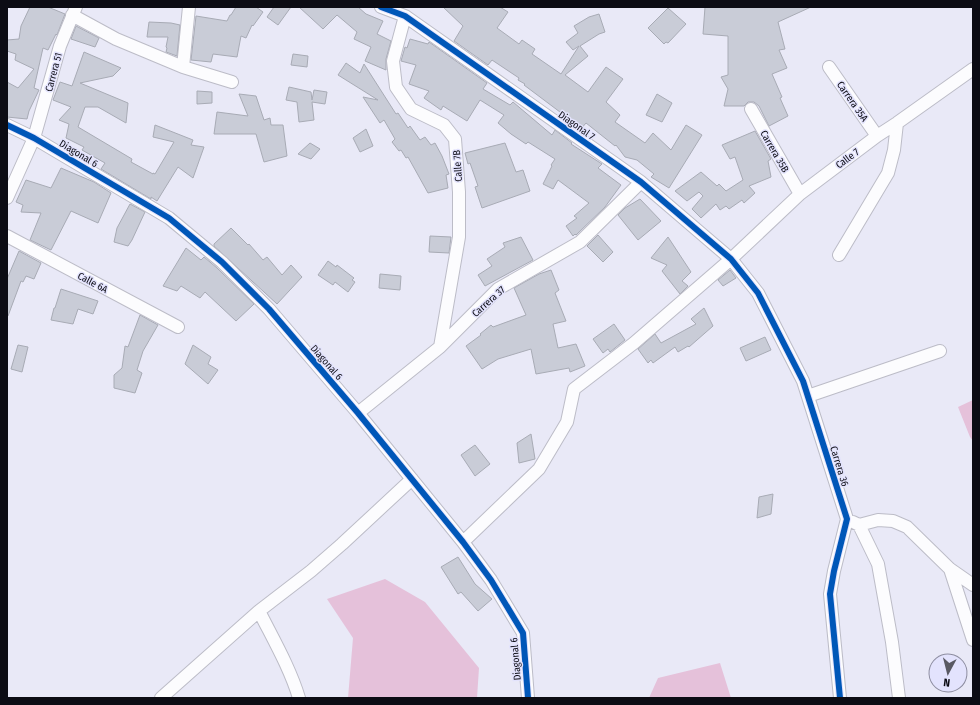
<svg xmlns="http://www.w3.org/2000/svg" width="980" height="705" font-family="'Fira Sans Condensed',sans-serif">
	<rect width="100%" height="100%" fill="#e9e9f7"/>
	<!-- green -->
	<path fill="#e5c1da" d="M973 400V441L970 437 958 407Z
		M385 579 425 602 479 668 477 698H348L353 638 327 599Z
		M720 663 731 698H649L658 678Z"/>
	<!-- building -->
	<path fill="#c9ccd7" stroke="#a8abb5" d="M30 7H48L65 14 57 35 56 34 48 50 43 48 34 88 39 90 29 111 27 119 7 117V82L18 88 34 69 15 60 16 54 7 51V40L19 39 21 26Z
		M236 7H256L263 12 253 26 252 25 246 38 241 36 237 57 213 54 211 62 191 60 196 16 227 21 230 15H231Z
		M274 7H291L278 25 267 17Z
		M299 7H358L366 14 383 21 377 34 391 41 386 59V70L365 61 371 47 354 39 357 32 337 15 323 29Z
		M443 7H500L508 12 497 28 519 44 522 40 535 49 532 54 561 74 579 46 573 50 566 42 578 33 574 26 589 17 599 14 605 32 599 34 580 46 588 56 565 75 588 92 606 67 623 79 606 102 620 115 615 122 645 143 653 133 671 150 686 125 702 135 669 188 651 177 654 174 637 160 625 157 616 145 615 146 586 123 580 130 562 118 564 115 524 85 525 84 518 80 519 78 492 60 488 65 454 41 463 26Z
		M705 7H811L778 22 785 49 779 50 787 68 772 74 782 97 780 98 788 116 769 126 759 106 754 102H748L744 106H724L728 89 721 77 728 75V36L703 34Z
		M668 8 686 24 668 43 666 42 664 44 648 28Z
		M149 22 171 23 180 25 177 56 166 52 167 48 166 47 168 37H147Z
		M76 26 99 38 95 47 71 39Z
		M410 39 428 44 429 42 487 83 483 89 510 105 513 102 552 135 555 130 572 143 571 144 602 164 598 168 621 185 605 207 576 235 575 234 573 236 566 226 577 218 574 216 589 203 558 180 553 189 543 184 552 166 551 165 555 159 528 142 526 144 511 134 498 123 504 115 480 100 467 121 443 106 441 110 424 98 429 91 409 84 416 65 401 61 405 47 407 48Z
		M84 52 121 68 113 76 80 83 128 103 126 123 98 107H85L78 127 132 159 131 162 153 174V173L155 174 174 142 153 137 155 125 193 140 191 145 204 147 193 178 178 167 157 201 151 197V199L101 169 105 163 82 150 84 147 66 138 69 124 59 120 71 107 53 100 60 82 72 86Z
		M293 54 308 56 307 67 291 65Z
		M346 63 360 73 364 64 396 114 398 113 408 128 410 126 420 140 425 137 431 145 435 143 442 156 449 174 446 175 448 188 428 193 408 157 406 158 401 150 399 151 392 142 395 139 384 120 380 123 363 97 378 100 338 75Z
		M289 87 311 92 312 100 314 90 327 92 325 104 312 102 314 120 299 122 297 102 286 100Z
		M197 91 212 92V103L197 104Z
		M239 94 256 96 264 120 270 118 271 125H283L287 156 264 162 256 134H214L217 112 248 116Z
		M657 94 672 103 662 122 646 115Z
		M366 129 373 146 360 152 353 138Z
		M755 131 771 159 768 161 771 177 749 186 755 193 744 203 742 200 729 209 726 206 720 210 716 204 701 218 692 209 703 196 699 192 687 201 675 191 701 172 717 186 719 184 726 191 743 180 735 157 730 159 722 145Z
		M310 143 320 149 311 159 298 154Z
		M505 143 516 172 523 170 530 191 482 208 475 187 478 186 470 163 468 164 465 153Z
		M61 168 94 182 111 193 98 223 71 211 51 250 30 240 41 213 21 212 23 205 16 202 26 180 51 188Z
		M640 199 661 221 638 240 618 215 625 208Z
		M130 204 145 212 132 240 128 246 114 242 117 228Z
		M231 228 248 245 249 244 263 260 267 257 282 275 291 265 302 277 277 304 214 246V244Z
		M598 235 613 252 603 262 587 246Z
		M430 236 451 237 449 253 429 252Z
		M521 237 533 260 485 286 478 275 492 266 487 259 505 247 503 243Z
		M668 237 691 272 682 281 688 286 680 294 662 271 667 265 651 258Z
		M186 248 201 260 204 257 217 268 254 304 236 321 205 292 200 298 181 286 177 291 163 286Z
		M19 251 41 263 34 279 26 276 23 282 21 281 8 316 7 315V279Z
		M328 261 336 267 337 265 354 278 352 280 355 282 348 292 335 282 333 285 318 275Z
		M551 270 559 290 555 293 566 321 553 324 558 348 576 344 585 366 570 372 569 368 536 374 531 349 498 359 482 369 466 346 481 335 480 334 491 325 493 327 526 315 514 288 539 274Z
		M730 270 736 278 723 286 718 280Z
		M380 274 401 276 400 290 379 288Z
		M61 289 98 301 93 314 78 309 73 324 51 320 54 308H55Z
		M704 308 713 326 689 347 688 346 678 352 675 347 653 363 651 360 648 363 638 349 655 334 661 343 696 324 691 319Z
		M140 315 158 325 143 351 137 370 142 373 135 393 114 388V375L122 368 125 346 128 347Z
		M614 324 625 340 610 352 608 349 603 353 593 339Z
		M765 337 771 350 746 361 740 348Z
		M18 345 28 347 22 372 11 369Z
		M193 345 211 357 208 364 218 370 208 384 185 364Z
		M531 434 535 459 519 463 517 443Z
		M475 445 490 464 475 476 461 455Z
		M773 494 771 514 757 518 759 497Z
		M458 557 475 584 492 599 478 611 461 592 458 594 441 567Z"/>
	<g fill="none" stroke-linecap="round" stroke-linejoin="round">
		<!-- minor casing -->
		<g stroke="#bcbcc7" stroke-width="14">
			<path id="minor" d="M381 7 405 16 641 182 731 259 758 293 803 381 847 519 834 571 830 594 840 698
				M72 15 116 39 183 67 232 82
				M405 16 393 61 396 87 411 109 444 125 455 139 459 192V237L440 347
				M183 67 189 7
				M829 67 877 136
				M751 109 800 194
				M7 125 34 138 169 218 222 262 269 309 358 413 463 542 491 580 523 633 528 698
				M7 198 34 138 60 46 76 7
				M7 236 178 327
				M839 255 888 173 894 150 897 123
				M808 396 940 351
				M358 413 440 347 498 289 580 242 641 182
				M853 522 859 525 878 520 893 521 907 527 950 569 973 585
				M859 525 878 564 892 642 899 698
				M463 542 539 469 567 422 574 389 634 343 731 259 800 194 877 136 897 123 973 69
				M950 569 973 640
				M259 611C273 639 290 668 299 698
				M161 698 259 611 311 571 342 544 412 479"/>
		</g>
		<!-- minor -->
		<use href="#minor" stroke="#fcfcfe" stroke-width="12"/>
		<!-- cycleway casing -->
		<g stroke="#e3e3fd" stroke-width="8">
			<path id="cycleway" d="M381 7 405 16 641 182 731 259 758 293 803 381 847 519 834 571 830 594 840 698
				M7 125 34 138 169 218 222 262 269 309 358 413 463 542 491 580 523 633 528 698"/>
		</g>
		<!-- cycleway -->
		<use href="#cycleway" stroke="#0057b8" stroke-width="6"/>
	</g>
	<g text-anchor="middle" stroke-width="3" stroke-linejoin="round" paint-order="stroke">
		<!-- street labels -->
		<g font-size="10" fill="#0c0c14" stroke="#e3e3fd">
			<text transform="translate(53 72) rotate(-75)" y="4">Carrera 51</text>
			<text transform="translate(853 101) rotate(55)" y="4">Carrera 35A</text>
			<text transform="translate(577 125) rotate(35)" y="4">Diagonal 7</text>
			<text transform="translate(775 151) rotate(60)" y="4">Carrera 35B</text>
			<text transform="translate(79 153) rotate(31)" y="4">Diagonal 6</text>
			<text transform="translate(847 158) rotate(-37)" y="4">Calle 7</text>
			<text transform="translate(457 166) rotate(-94)" y="4">Calle 7B</text>
			<text transform="translate(93 282) rotate(28)" y="4">Calle 6A</text>
			<text transform="translate(488 301) rotate(-42)" y="4">Carrera 37</text>
			<text transform="translate(327 362) rotate(49)" y="4">Diagonal 6</text>
			<text transform="translate(840 466) rotate(73)" y="4">Carrera 36</text>
			<text transform="translate(515 659) rotate(-95)" y="4">Diagonal 6</text>
		</g>
	</g>
	<!-- border -->
	<rect width="980" height="705" fill="none" stroke="#0c0c14" stroke-width="16"/>
	<!-- north arrow -->
	<g transform="translate(948 673) rotate(187)"><circle r="19" fill="#e3e3fd" stroke="#8d8da0"/>
	<path d="M0-3L7 15L0 10L-7 15Z" fill="#595963"/>
	<text y="-6" font-size="11" font-weight="bold" text-anchor="middle" fill="#0c0c14">N</text>
	</g>
</svg>
